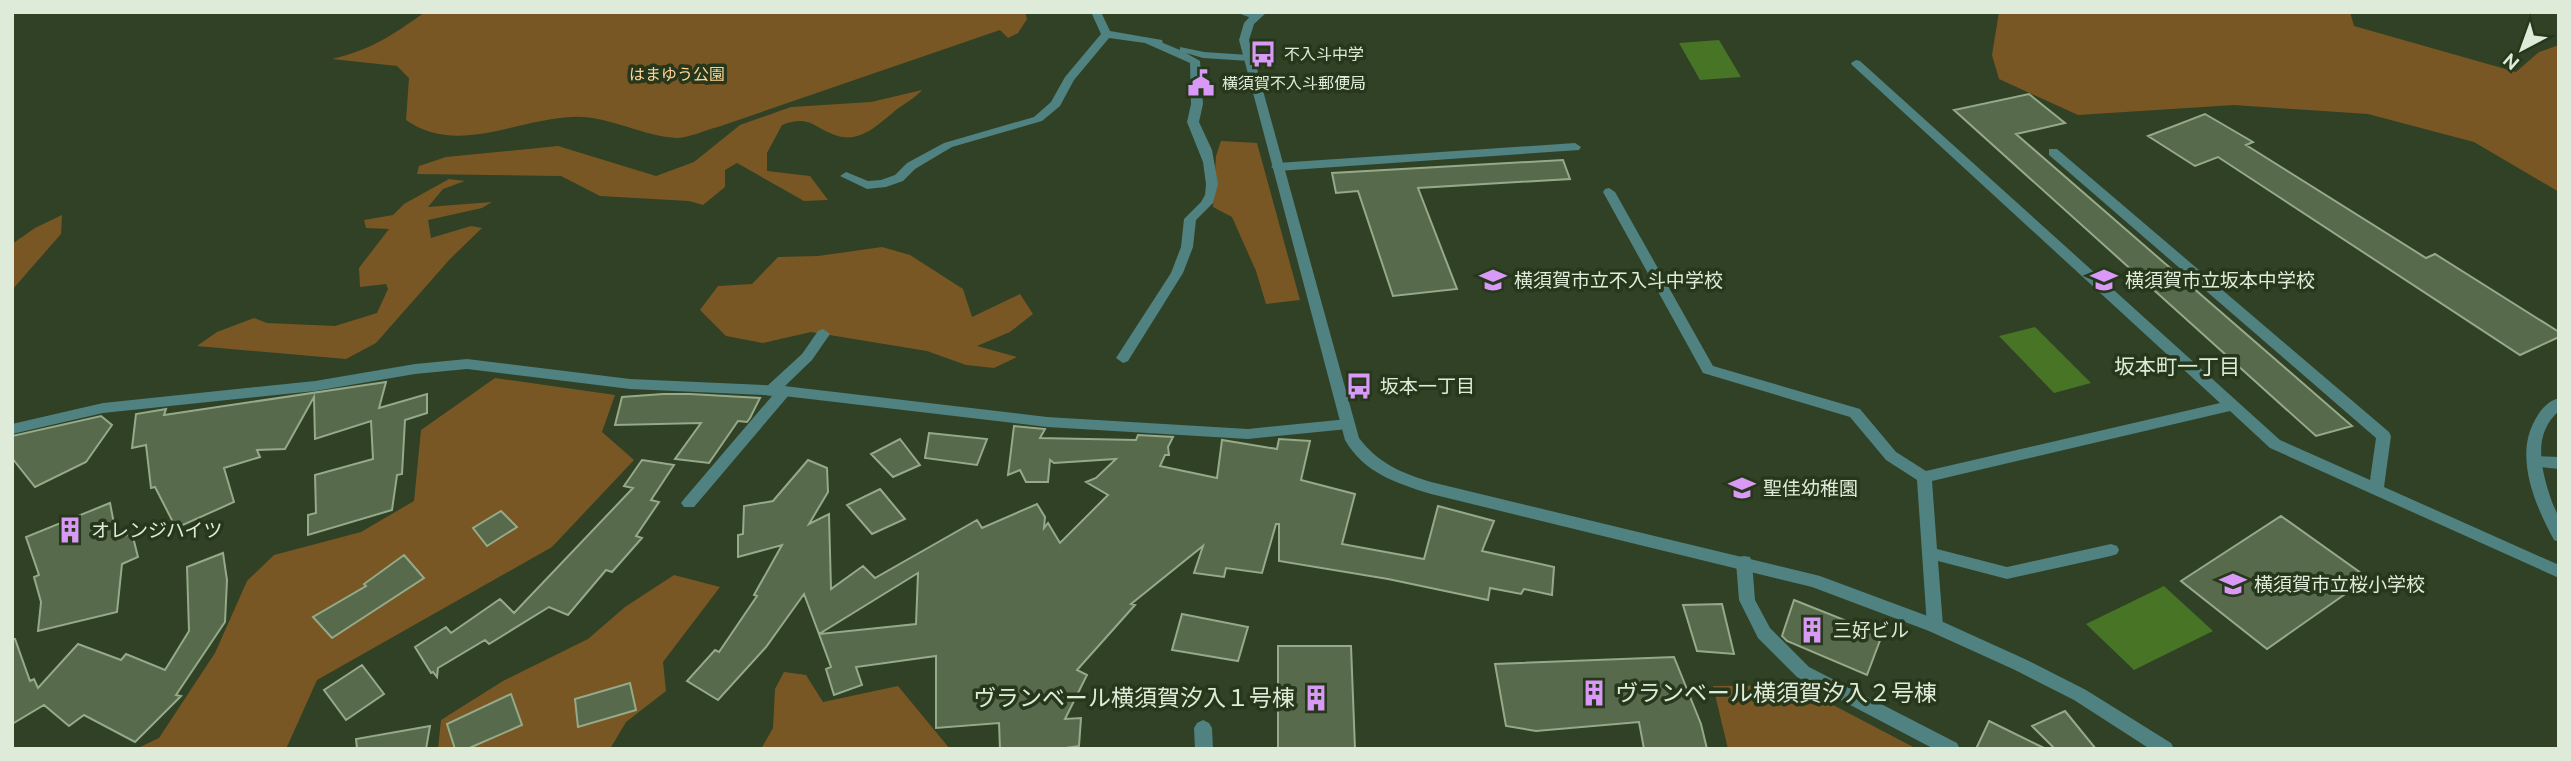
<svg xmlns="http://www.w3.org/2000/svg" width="2571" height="761" font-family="Ubuntu,'Noto Sans JP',sans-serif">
	<rect width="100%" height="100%" fill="#304125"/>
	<!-- green -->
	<path fill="#795724" d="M425 12H1025L1027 19 1018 33 1008 38 1000 30 718 127C705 130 689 138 676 138 641 136 607 115 572 117 516 119 457 156 406 120L409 78 397 66 332 59C371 50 393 35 425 12Z
		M1999 12H2350L2354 26 2516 72 2539 52 2559 45V192L2474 142 2368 114 2234 105 2078 115 1999 79 1992 55Z
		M922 90C914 99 905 103 896 110 880 123 861 143 838 136 814 129 811 114 782 125L767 153V171L810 176 828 200 804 201 737 163 725 170V187L703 205 689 201 600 196 561 176 417 174 419 166 446 157 558 146 656 176 694 162 740 125 791 107 871 102Z
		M1221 141 1257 143 1300 300 1266 304 1256 271 1232 217 1213 207 1216 156Z
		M449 179 465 181 443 189 428 207 492 202 482 208 428 220 431 238 471 226 482 228 450 259 376 343 346 359 197 346 217 332 254 318 267 323 335 326 377 313 388 289 386 284 360 287 359 268 389 229 366 228 364 220 393 215 404 204Z
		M62 215 61 234 12 290V244L35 228Z
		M882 247 910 255 963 289 972 317 1020 294 1033 314 1010 332 977 346 1017 357 994 368 966 365 927 351 811 332 763 343 726 336 700 310 718 286 752 284 778 257 818 256Z
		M495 378 615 395 602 432 634 460 552 547 317 680 286 749H136L159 738 215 653 247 581 274 555 361 532 414 501 421 430Z
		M674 575 720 587 663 662 666 691 626 722 610 749H438L441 720 503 681 588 639 625 607Z
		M784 672 806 675 823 702 898 686 950 749H761L773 728 775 689Z
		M1795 685 1917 749H1728L1713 686Z"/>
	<!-- water -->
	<path fill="#477425" d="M1719 40 1741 77 1700 80 1679 43Z
		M2035 327 2091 383 2054 393 1999 336Z
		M2164 586 2213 631 2134 670 2086 624Z"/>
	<!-- building -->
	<path fill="#576b4c" stroke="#95aa89" stroke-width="2" d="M2029 94 2065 123 2016 134 2352 426 2316 436 1954 110Z
		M2205 114 2253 142 2246 145 2426 258 2435 254 2559 332V337L2520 355 2218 157 2195 166 2148 136Z
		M1563 160 1570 179 1418 188 1457 289 1393 296 1358 191 1336 193 1332 173Z
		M386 382 379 408 427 394V413L405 420 402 474 397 475 392 510 308 535V515L316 513 315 475 373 459 371 421 315 439 314 397 285 449 257 450 260 457 224 468 234 502 176 528 155 487 151 488 146 445 132 448 136 414 166 409 164 415Z
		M663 394H690L760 398 750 418 747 422 738 421 709 463 675 459 701 423 615 425 622 397Z
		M101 416 112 425 86 462 35 487 12 458V436Z
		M1014 426 1045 429 1040 438 1136 440 1138 435 1173 437 1168 447 1169 455H1165L1160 466 1217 478 1222 440 1277 449 1279 439 1310 441 1301 480 1355 494 1342 544 1424 559 1438 506 1494 521 1482 551 1554 567 1552 595 1524 589 1521 594 1490 588 1488 600 1388 579 1279 561V524H1276L1262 573 1226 568 1224 577 1194 573 1203 546 1131 604 1135 605 1077 670 1087 675 1065 719 1081 718 1079 746 1059 749H1000L999 723 936 728V656L856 667 862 685 834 695 826 669 831 667 819 634 916 624 918 573 819 634 804 594 766 647 718 700 687 681 715 650 719 652 757 596 754 595 782 545 738 557V535L743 534 744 506 773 501 808 460 827 468 828 492 809 524 829 514 831 589 863 566 875 578 977 520 982 528 1037 504 1045 517 1044 528 1048 523 1060 543 1108 495 1086 482 1096 478 1116 459 1054 463 1050 460 1048 482H1026L1020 470 1008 475Z
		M929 433 987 439 977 465 925 458Z
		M900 439 920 465 893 477 871 454Z
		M642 460 674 465 651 500 659 502 636 536 642 538 612 572 606 570 568 615 549 607 489 644 485 640 438 668 437 677 433 672 431 673 415 647 446 627 451 633 500 599 514 613 633 488 624 486Z
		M880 489 905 519 872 534 847 505Z
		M110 503 117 539 132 533 138 557 122 564 117 612 38 631 41 602 34 577 39 575 26 537Z
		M501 511 517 527 487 546 473 528Z
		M2281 516 2368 578 2267 649 2181 581Z
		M223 553 227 580 225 622 176 695 181 696 135 742 84 715 69 726 44 705 12 724V639H15L30 681 34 679 38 688 78 644 121 660 126 654 165 670 189 631 187 567Z
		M404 555 424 578 332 638 313 617 366 586 364 584Z
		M1794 600 1882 635 1867 675 1787 641 1782 636Z
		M1722 604 1734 654 1697 651 1683 605Z
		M1182 614 1248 627 1238 661 1172 650Z
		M1278 646H1351L1355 749H1278Z
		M1674 657 1701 724 1707 749H1644L1639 722 1536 731 1506 726 1495 664Z
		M362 665 384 694 346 720 324 690Z
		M630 683 636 710 578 727 575 699Z
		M511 694 522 725 467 749H455L447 724Z
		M2065 711 2096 749H2055L2032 726Z
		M1989 721 2046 749H1976Z
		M430 726 426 749H357L356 739Z"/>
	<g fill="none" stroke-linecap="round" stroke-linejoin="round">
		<!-- service -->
		<path fill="#4f8281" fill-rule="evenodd" d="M1091 12H1101L1110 31 1162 40 1163 43 1180 50V47L1204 52 1249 55 1254 58 1249 61 1203 58 1186 53 1200 61 1203 104 1199 122 1212 150 1218 184 1213 203 1196 220 1193 247 1183 273 1128 361 1123 363 1116 358 1171 273 1181 247 1184 219 1201 202 1205 195 1206 184 1203 162 1187 122 1191 104 1190 63 1145 43 1109 38 1074 80 1060 106 1042 121 952 147 915 169 903 181 886 187 867 189 840 176 846 172 868 181 881 180 895 175 907 163 944 143 1034 117 1051 102 1065 77 1101 34Z
			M1856 60 1860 61 2280 440 2370 480 2376 438 2049 155V149H2057L2389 432 2391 436 2384 487 2559 565V578L2270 448 2230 411 1932 481 1937 549 2007 567 2111 544 2117 546 2119 550 2117 554 2111 556 2007 579 1938 561 1943 626 1941 631 1935 633 1929 631 1927 626 1917 480 1886 460 1850 417 1703 373 1603 192 1605 189 1609 188 1615 192 1713 366 1860 409 1896 452 1926 471 2220 403 1852 65 1851 63Z
			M1575 143 1581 147 1579 150 1277 171 1271 167 1277 163Z
			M823 329 830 334 812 360 785 386 791 391 789 395 694 507H684L681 503 684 499 772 396 766 395 764 391 766 387 802 354 818 331Z
			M2534 456 2559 457V469L2529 466 2527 462 2529 458Z"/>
		<!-- minor -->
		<path fill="#4f8281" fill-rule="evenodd" d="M1235 12H1252L1259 16 1254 19Z
			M467 359 630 379 784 386 1047 417 1248 429 1348 419 1353 420 1355 424 1353 428 1348 429 1248 439 1047 427 784 396 630 389 467 369 415 374 315 391 103 413 12 434V424L103 403 315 381 415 364Z
			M1744 556 1750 557 1752 562 1755 600 1770 628 1809 667 1957 743 1960 749H1934L1797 677 1758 638 1739 600 1736 562 1738 557Z
			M1203 720 1209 723 1212 728 1213 749H1195L1194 728 1197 723Z"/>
		<!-- tertiary -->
		<path fill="#4f8281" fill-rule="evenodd" d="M1254 12H1267L1254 24 1249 40 1359 438C1378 463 1401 473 1431 482L1820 576 1941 621 2027 660 2086 690 2171 743 2174 749H2150L2074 700 2015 670 1929 631 1812 587 1431 494C1396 483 1364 473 1345 440L1239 40 1244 23Z
			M2559 398V411C2532 434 2541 469 2551 499 2553 506 2558 513 2559 520 2560 527 2559 535 2559 542L2554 540C2535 505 2514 457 2535 420 2540 410 2548 401 2559 398Z"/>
	</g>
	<!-- icons -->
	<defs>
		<g id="bus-bare" transform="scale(2.1)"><path d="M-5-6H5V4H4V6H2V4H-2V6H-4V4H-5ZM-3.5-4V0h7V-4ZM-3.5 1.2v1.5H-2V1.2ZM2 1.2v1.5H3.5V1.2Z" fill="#d99af7" stroke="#26371b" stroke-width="2.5" paint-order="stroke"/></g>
		<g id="civic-bare" transform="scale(2.1)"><path d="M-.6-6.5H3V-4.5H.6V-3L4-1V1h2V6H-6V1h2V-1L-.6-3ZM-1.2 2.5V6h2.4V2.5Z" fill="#d99af7" stroke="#26371b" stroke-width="2.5" paint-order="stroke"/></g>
		<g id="school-bare" transform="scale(2.1)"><path d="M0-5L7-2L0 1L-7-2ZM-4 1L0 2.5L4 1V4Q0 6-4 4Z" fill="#d99af7" stroke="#26371b" stroke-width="2.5" paint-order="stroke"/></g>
		<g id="building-bare" transform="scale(2.1)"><path d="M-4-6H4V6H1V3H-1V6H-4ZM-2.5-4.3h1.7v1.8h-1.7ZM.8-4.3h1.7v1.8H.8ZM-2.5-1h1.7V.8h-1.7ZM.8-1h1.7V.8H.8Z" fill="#d99af7" stroke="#26371b" stroke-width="2.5" paint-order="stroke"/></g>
	</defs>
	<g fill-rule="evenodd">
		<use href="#bus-bare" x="1263" y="54"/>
		<use href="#civic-bare" x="1201" y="83"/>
		<use href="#school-bare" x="1493" y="280"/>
		<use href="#school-bare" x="2104" y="280"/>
		<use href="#bus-bare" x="1359" y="386"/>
		<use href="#school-bare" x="1742" y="488"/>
		<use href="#building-bare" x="70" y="530"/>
		<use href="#school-bare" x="2233" y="584"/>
		<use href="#building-bare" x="1812" y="630"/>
		<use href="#building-bare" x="1594" y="693"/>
		<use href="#building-bare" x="1316" y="698"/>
	</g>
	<g text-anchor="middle" stroke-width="7" stroke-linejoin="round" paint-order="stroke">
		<!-- far-poi labels -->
		<g font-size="16" fill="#dfebd9" stroke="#26371b" text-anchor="start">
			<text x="1284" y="60">不入斗中学</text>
			<text x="1222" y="89">横須賀不入斗郵便局</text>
		</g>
		<!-- far-park labels -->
		<g font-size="16" fill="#ffd397" stroke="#26371b">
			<text x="677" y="80">はまゆう公園</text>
		</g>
		<!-- poi labels -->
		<g font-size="19" fill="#dfebd9" stroke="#26371b" text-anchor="start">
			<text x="1514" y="287">横須賀市立不入斗中学校</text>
			<text x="2125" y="287">横須賀市立坂本中学校</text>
			<text x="1380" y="393">坂本一丁目</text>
			<text x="1763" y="495">聖佳幼稚園</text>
			<text x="91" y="537">オレンジハイツ</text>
			<text x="2254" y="591">横須賀市立桜小学校</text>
			<text x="1833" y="637">三好ビル</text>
		</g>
		<!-- neighbourhood labels -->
		<g font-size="21" fill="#dfebd9" stroke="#26371b">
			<text x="2177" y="374">坂本町一丁目</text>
		</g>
		<!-- near-poi labels -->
		<g font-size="23" fill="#dfebd9" stroke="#26371b" text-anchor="start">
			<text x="1615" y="701">ヴランベール横須賀汐入２号棟</text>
			<text x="1295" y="706" text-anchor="end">ヴランベール横須賀汐入１号棟</text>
		</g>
	</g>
	<!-- border -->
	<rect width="2571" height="761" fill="none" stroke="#dfebd9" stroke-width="28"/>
	<!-- north arrow -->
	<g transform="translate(2522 49) rotate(221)" stroke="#26371b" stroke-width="5" paint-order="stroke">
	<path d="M0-5L12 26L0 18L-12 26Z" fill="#dfebd9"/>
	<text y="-10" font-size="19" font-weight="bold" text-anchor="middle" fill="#dfebd9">N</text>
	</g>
</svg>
